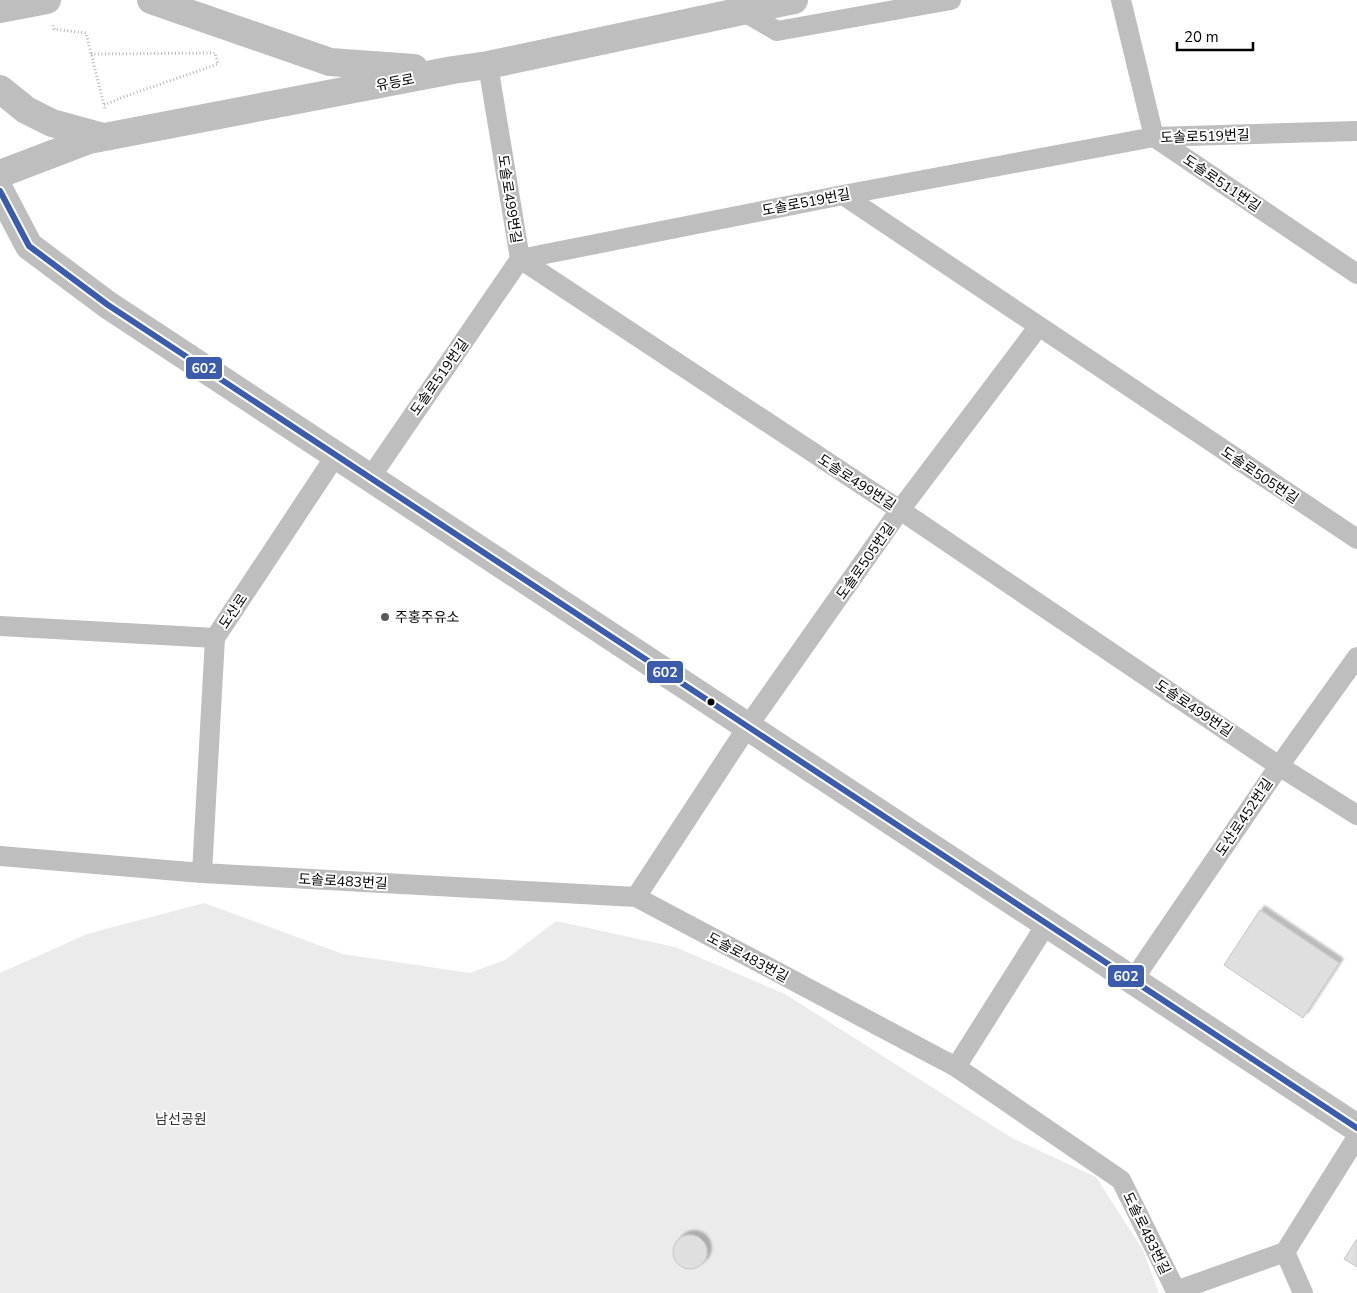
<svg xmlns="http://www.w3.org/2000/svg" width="1357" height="1293" font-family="'Nunito Sans','Noto Sans KR',sans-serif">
	<defs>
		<filter id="shadow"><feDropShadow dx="4.5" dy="-4.5" stdDeviation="1" flood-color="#0004"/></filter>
	</defs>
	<rect width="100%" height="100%" fill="#fff"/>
	<!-- green -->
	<path fill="#ebebeb" d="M204 903 343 954 470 973 505 960 556 921 675 947 785 994 1012 1138 1096 1177 1143 1250 1159 1293H0V973L87 934Z"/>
	<!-- building -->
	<path fill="#dfdfdf" stroke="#c6c6c6" filter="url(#shadow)" d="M1260 910 1339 963 1303 1018 1224 965Z
		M673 1252a17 17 0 1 1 34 0a17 17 0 1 1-34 0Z
		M1357 1239V1267L1344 1259Z"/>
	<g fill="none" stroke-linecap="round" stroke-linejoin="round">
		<!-- path -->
		<path stroke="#b9b9b9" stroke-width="3" stroke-dasharray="1 2.5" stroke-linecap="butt" d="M53 25 54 29 86 33 104 105
			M91 54 215 53 218 64 126 96 104 105 105 109"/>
		<!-- minor -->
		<path stroke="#bebebe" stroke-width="20" d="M1121 0 1154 137 1357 274
			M741 10 777 31 951 0
			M488 65 520 259 900 510 1279 766 1357 815
			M843 195 1357 539
			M370 478 520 259 843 195 1154 137 1357 131
			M0 626 215 638
			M215 638 336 455
			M0 856 202 873 636 897 956 1067 1121 1180 1177 1293
			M202 873 215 638
			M636 897 748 726 900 510 1039 326
			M1133 980 1279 766 1357 657
			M956 1067 1047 923
			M1285 1252 1303 1293
			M1176 1291 1285 1252 1357 1137"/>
		<!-- primary -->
		<path stroke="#bebebe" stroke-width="28" d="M151 0 330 62 414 68
			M0 9 47 0
			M0 89 26 110 52 123 103 137
			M0 174 89 140 453 70 488 65 794 0
			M0 191 29 246 108 305 1357 1128"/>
		<!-- bus-1 casing -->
		<g stroke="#fff" stroke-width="10">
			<path id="bus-1" d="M0 191 29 246 108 305 1357 1128"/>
		</g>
		<!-- bus-1 -->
		<use href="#bus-1" stroke="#3d5bab" stroke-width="6"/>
	</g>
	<!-- markers -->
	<circle fill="#595959" stroke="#fff" stroke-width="2" cx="385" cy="617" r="5"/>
	<circle fill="#000" stroke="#fff" stroke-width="2" cx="711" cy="702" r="4.5"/>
	<g text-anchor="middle" stroke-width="4" stroke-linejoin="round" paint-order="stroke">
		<!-- street labels -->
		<g font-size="14" fill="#000" stroke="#fff">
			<text transform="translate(395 82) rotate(-11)" y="5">유등로</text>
			<text transform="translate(1205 136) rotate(-2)" y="5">도솔로519번길</text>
			<text transform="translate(1222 183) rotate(34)" y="5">도솔로511번길</text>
			<text transform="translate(510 199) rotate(81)" y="5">도솔로499번길</text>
			<text transform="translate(806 202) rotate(-11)" y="5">도솔로519번길</text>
			<text transform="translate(439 377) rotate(-55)" y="5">도솔로519번길</text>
			<text transform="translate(1260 475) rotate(34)" y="5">도솔로505번길</text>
			<text transform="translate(857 482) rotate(33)" y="5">도솔로499번길</text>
			<text transform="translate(865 561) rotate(-55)" y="5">도솔로505번길</text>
			<text transform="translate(233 611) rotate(-56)" y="5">도산로</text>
			<text transform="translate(1194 708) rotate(34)" y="5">도솔로499번길</text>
			<text transform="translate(1244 817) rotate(-56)" y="5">도산로452번길</text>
			<text transform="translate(343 881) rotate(3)" y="5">도솔로483번길</text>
			<text transform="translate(748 957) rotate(28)" y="5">도솔로483번길</text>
			<text transform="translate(1147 1233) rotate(64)" y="5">도솔로483번길</text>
		</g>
		<!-- poi labels -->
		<g font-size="14" fill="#000" stroke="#fff" text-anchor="start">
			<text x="395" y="622">주홍주유소</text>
		</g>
		<!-- park labels -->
		<g font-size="14" fill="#323232" stroke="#fff">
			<text x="181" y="1124">남선공원</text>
		</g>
	</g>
	<g stroke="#fff" stroke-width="2">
		<rect x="185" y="356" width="38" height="24" rx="5" fill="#3d5bab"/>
		<rect x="646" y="660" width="38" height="24" rx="5" fill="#3d5bab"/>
		<rect x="1107" y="964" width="38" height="24" rx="5" fill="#3d5bab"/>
	</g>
	<g font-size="14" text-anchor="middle" font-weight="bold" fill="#fff">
		<text x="204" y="373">602</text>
		<text x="665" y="677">602</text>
		<text x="1126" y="981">602</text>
	</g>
	<!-- scale -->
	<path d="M1177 42v8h76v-8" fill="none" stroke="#000000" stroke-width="2.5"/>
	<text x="1184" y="42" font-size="15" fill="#000000" stroke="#ffffff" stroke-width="4" paint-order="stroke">20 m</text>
</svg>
